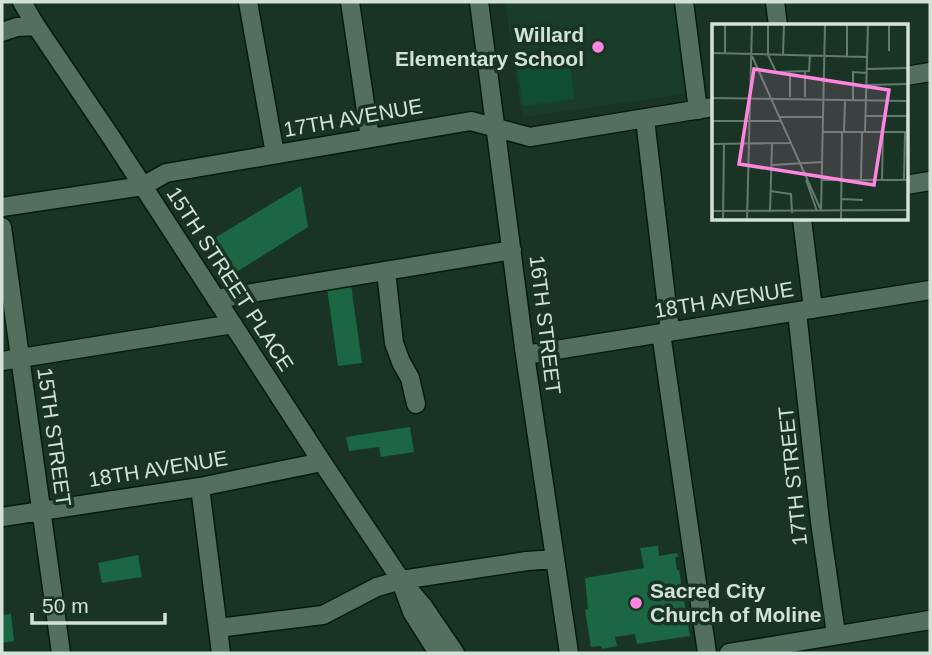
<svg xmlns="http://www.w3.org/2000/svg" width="932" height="655" font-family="Arial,sans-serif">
	<rect width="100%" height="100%" fill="#193425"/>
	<!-- built -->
	<path fill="#1a3d2a" d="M505 2H677L690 93 522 117Z"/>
	<!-- green -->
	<path fill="#104e31" d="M569 52 574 99 523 106 516 58Z"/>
	<!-- building -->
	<path fill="#1b6743" d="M301 186 308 227 235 273 213 239Z
		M351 285 362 363 338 366 327 288Z
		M410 427 414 452 381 457 379 447 349 451 346 437Z
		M658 546 659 556 677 553 678 557H675L677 570H679L690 636 637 644 635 634 615 637 617 646 602 649 601 646 591 647 585 610 588 609 585 578 644 568 640 548Z
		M138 555 142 577 102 583 98 563Z
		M11 614 14 641 2 643V615Z"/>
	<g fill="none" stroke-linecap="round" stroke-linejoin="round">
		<!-- minor casing -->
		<g stroke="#021b0e" stroke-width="21">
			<path id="minor" d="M22 2 36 26 113 140 322 462 401 580 423 606 455 653
				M248 2 275 154
				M350 2 370 138
				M479 2 525 355 569 653
				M684 2 698 110
				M775 2 778 26
				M2 32 17 27 36 26
				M906 76 930 72
				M645 119 670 332
				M906 185 930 181
				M2 207 143 186 166 173 471 121 530 137 713 107
				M802 219 813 309
				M2 227 61 653
				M386 271 394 343 401 362 410 378 416 404
				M216 299 512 250
				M797 312 820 522 836 634
				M661 333 707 653
				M525 355 930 290
				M2 361 233 324
				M200 487 221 653
				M2 517 200 487 322 462
				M404 590 412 612 438 653
				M218 628 323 615 377 587 401 580 527 561 554 559
				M729 653 930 620"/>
		</g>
		<!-- minor -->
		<use href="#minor" stroke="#53705e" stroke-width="18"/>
	</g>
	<!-- markers -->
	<g fill="#ff85df" stroke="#193425" stroke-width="2.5">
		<circle cx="598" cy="47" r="7"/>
		<circle cx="636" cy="603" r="7"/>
	</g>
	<g text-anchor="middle" stroke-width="7" stroke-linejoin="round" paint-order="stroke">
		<!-- poi labels -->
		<g font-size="21" font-weight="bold" fill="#d2e2d8" stroke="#193425" text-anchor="end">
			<text x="584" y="42">Willard<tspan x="584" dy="24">Elementary School</tspan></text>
			<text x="650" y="598" text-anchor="start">Sacred City<tspan x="650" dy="24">Church of Moline</tspan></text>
		</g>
		<!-- street labels -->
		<g font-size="21" fill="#d2e2d8" stroke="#193425">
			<text transform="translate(353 118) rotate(-10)" y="7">17TH AVENUE</text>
			<text transform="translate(230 279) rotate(57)" y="7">15TH STREET PLACE</text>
			<text transform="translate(724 300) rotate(-9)" y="7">18TH AVENUE</text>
			<text transform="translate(545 325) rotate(83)" y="7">16TH STREET</text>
			<text transform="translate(54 437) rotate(82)" y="7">15TH STREET</text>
			<text transform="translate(158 469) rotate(-9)" y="7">18TH AVENUE</text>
			<text transform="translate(793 476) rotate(-96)" y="7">17TH STREET</text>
		</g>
	</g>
	<!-- overview -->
	<g transform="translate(712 24)">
		<rect width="196" height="196" fill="#193425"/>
		<path fill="none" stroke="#637a6d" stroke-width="2" d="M56 0V31L64 48 97 47 98 31M98 0 196 1M177 27V1M0 29 155 33M13 29V0M71 31 72 0M40 32 108 184M135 33V0M155 45 196 44M78 48V73M155 61 196 60M93 73V48M0 74 196 77M141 77V48L155 49M153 92H196M67 93H110M0 97H68M110 108H196M132 108 133 77M153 108 156 0M195 108 196 73M0 120 78 119M60 141 110 138M149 155 150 108M192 155 193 108M94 156 105 187M110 156H196M170 156 171 108M58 167 79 170 80 189M129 175 151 176M0 187 196 186M109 187 113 0M58 188 60 120M11 196 12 120M35 196 40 0M129 196 130 108"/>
		<path fill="#ff85df" fill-opacity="0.15" stroke="#ff85df" stroke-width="3.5" d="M42 45 177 66 162 161 27 140Z"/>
		<rect width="196" height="196" fill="none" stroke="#d2e2d8" stroke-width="3.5"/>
	</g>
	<!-- border -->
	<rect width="932" height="655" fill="none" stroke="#d2e2d8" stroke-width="7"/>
	<!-- scale -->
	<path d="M32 613v10h133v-10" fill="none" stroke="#d2e2d8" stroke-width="3.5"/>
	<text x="42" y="613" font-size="21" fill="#d2e2d8" stroke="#193425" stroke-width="5" paint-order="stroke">50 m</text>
</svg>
